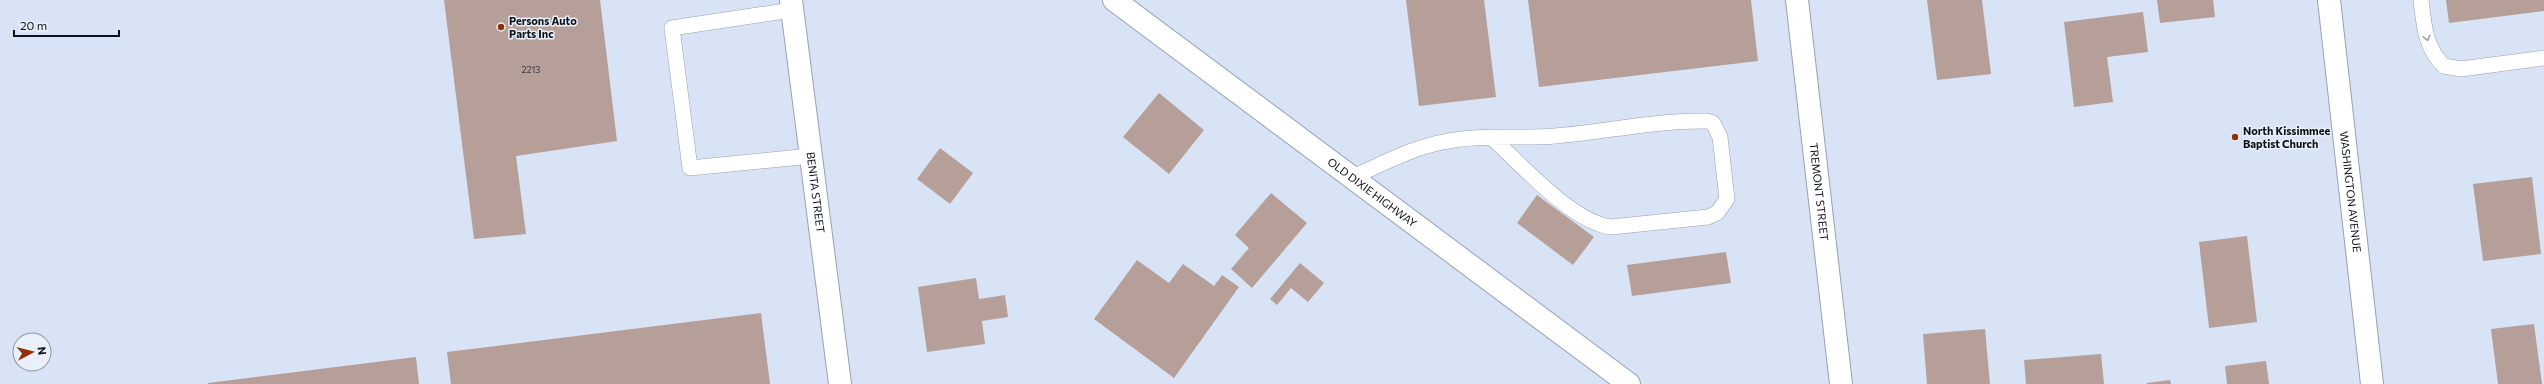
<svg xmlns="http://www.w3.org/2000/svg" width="2544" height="384" font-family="Commissioner,sans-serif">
	<rect width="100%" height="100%" fill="#d8e3f6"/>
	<!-- building -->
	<path fill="#b69f98" d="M444 0H600L617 141 516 156 526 234 474 239Z
		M1406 0H1484L1496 97 1419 106Z
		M1528 0H1751L1758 61 1539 87Z
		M1927 0H1982L1991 74 1937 80Z
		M2157 0H2213L2215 17 2160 23Z
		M2446 0H2544V11L2449 23Z
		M2143 12 2148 52 2107 57 2113 102 2074 107 2064 22Z
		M1159 93 1204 130 1169 174 1123 137Z
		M940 148 973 173 950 204 917 179Z
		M2532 177 2541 254 2483 261 2473 184Z
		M1271 193 1307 223 1252 288 1231 269 1249 248 1235 235Z
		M1537 195 1594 237 1573 265 1517 223Z
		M2247 236 2257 322 2209 328 2199 242Z
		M1726 252 1731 283 1632 296 1627 265Z
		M1137 260 1169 283 1183 264 1214 286 1222 275 1239 287 1174 378 1094 319Z
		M1300 263 1324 283 1308 302 1291 288 1277 305 1270 299Z
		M976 278 979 299 1005 295 1008 317 982 321 985 344 927 352 918 287Z
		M761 313 770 384H451L447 352Z
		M2534 324 2542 384H2498L2491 329Z
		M1985 329 1990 384H1927L1923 334Z
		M2101 354 2104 384H2026L2024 360Z
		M416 357 419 384H208V383Z
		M2266 361 2269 384H2227L2225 366Z
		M2170 380 2171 384H2147V383Z"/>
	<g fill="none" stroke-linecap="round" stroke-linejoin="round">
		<!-- lane casing -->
		<g stroke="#97a1b3" stroke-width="16">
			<path id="lane" d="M2421 0C2424 25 2425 48 2444 66L2461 69 2544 58
				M792 10 672 28 690 168 811 156
				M1352 177C1381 165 1411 148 1443 142 1477 134 1519 139 1555 136 1605 132 1657 120 1707 121L1713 123 1720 137 1727 199 1717 213 1708 217 1611 227C1572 222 1523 166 1493 139"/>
		</g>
		<!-- street casing -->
		<g stroke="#97a1b3" stroke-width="24">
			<g id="street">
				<path id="s1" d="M791 0 840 384"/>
				<path id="s2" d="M1797 0 1841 384"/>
				<path id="s3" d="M2329 0 2372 384"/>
			</g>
		</g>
		<!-- secondary casing -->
		<g stroke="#97a1b3" stroke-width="24">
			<g id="secondary">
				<path id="s4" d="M1114 0 1629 384"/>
			</g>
		</g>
		<!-- lane -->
		<use href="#lane" stroke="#fff" stroke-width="15"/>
		<!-- street -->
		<use href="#street" stroke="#fff" stroke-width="22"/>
		<!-- secondary -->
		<use href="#secondary" stroke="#fff" stroke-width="22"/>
	</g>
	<!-- one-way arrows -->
	<defs><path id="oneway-chevron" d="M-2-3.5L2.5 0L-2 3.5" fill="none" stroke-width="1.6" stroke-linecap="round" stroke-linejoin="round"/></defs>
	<use stroke="#9ea0a2" href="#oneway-chevron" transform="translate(2427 38) rotate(76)"/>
	<!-- markers -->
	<g fill="#932e00" stroke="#e9f0fc" stroke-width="1.5">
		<circle cx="501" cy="27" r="4"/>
		<circle cx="2235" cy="137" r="4"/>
	</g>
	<g text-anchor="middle" stroke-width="3" stroke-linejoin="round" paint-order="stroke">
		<!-- number labels -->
		<g font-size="9" fill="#373437">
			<text x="531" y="73">2213</text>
		</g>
		<!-- poi labels -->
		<g font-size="11" font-weight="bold" fill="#0d1117" stroke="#e9f0fc" text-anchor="start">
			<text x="509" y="25">Persons Auto<tspan x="509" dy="13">Parts Inc</tspan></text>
			<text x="2243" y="135">North Kissimmee<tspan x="2243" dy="13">Baptist Church</tspan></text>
		</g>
		<!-- street labels -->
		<g font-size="11" fill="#0d1117" stroke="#e9f0fc">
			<text dy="4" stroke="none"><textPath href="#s1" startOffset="194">BENITA STREET</textPath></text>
			<text dy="4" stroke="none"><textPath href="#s4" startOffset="322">OLD DIXIE HIGHWAY</textPath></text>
			<text dy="4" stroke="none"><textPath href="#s2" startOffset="193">TREMONT STREET</textPath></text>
			<text dy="4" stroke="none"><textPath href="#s3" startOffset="193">WASHINGTON AVENUE</textPath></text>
		</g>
	</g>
	<!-- north arrow -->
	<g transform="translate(32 352) rotate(83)"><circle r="19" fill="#e9f0fc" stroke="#9197a0"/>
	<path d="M0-3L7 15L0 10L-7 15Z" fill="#932e00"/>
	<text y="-6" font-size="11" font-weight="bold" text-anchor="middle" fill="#0d1117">N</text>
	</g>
	<!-- scale -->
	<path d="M14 30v6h105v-6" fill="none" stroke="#0d1117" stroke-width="2"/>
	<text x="20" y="30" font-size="12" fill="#0d1117" stroke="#e9f0fc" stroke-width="3" paint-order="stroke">20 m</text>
</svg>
